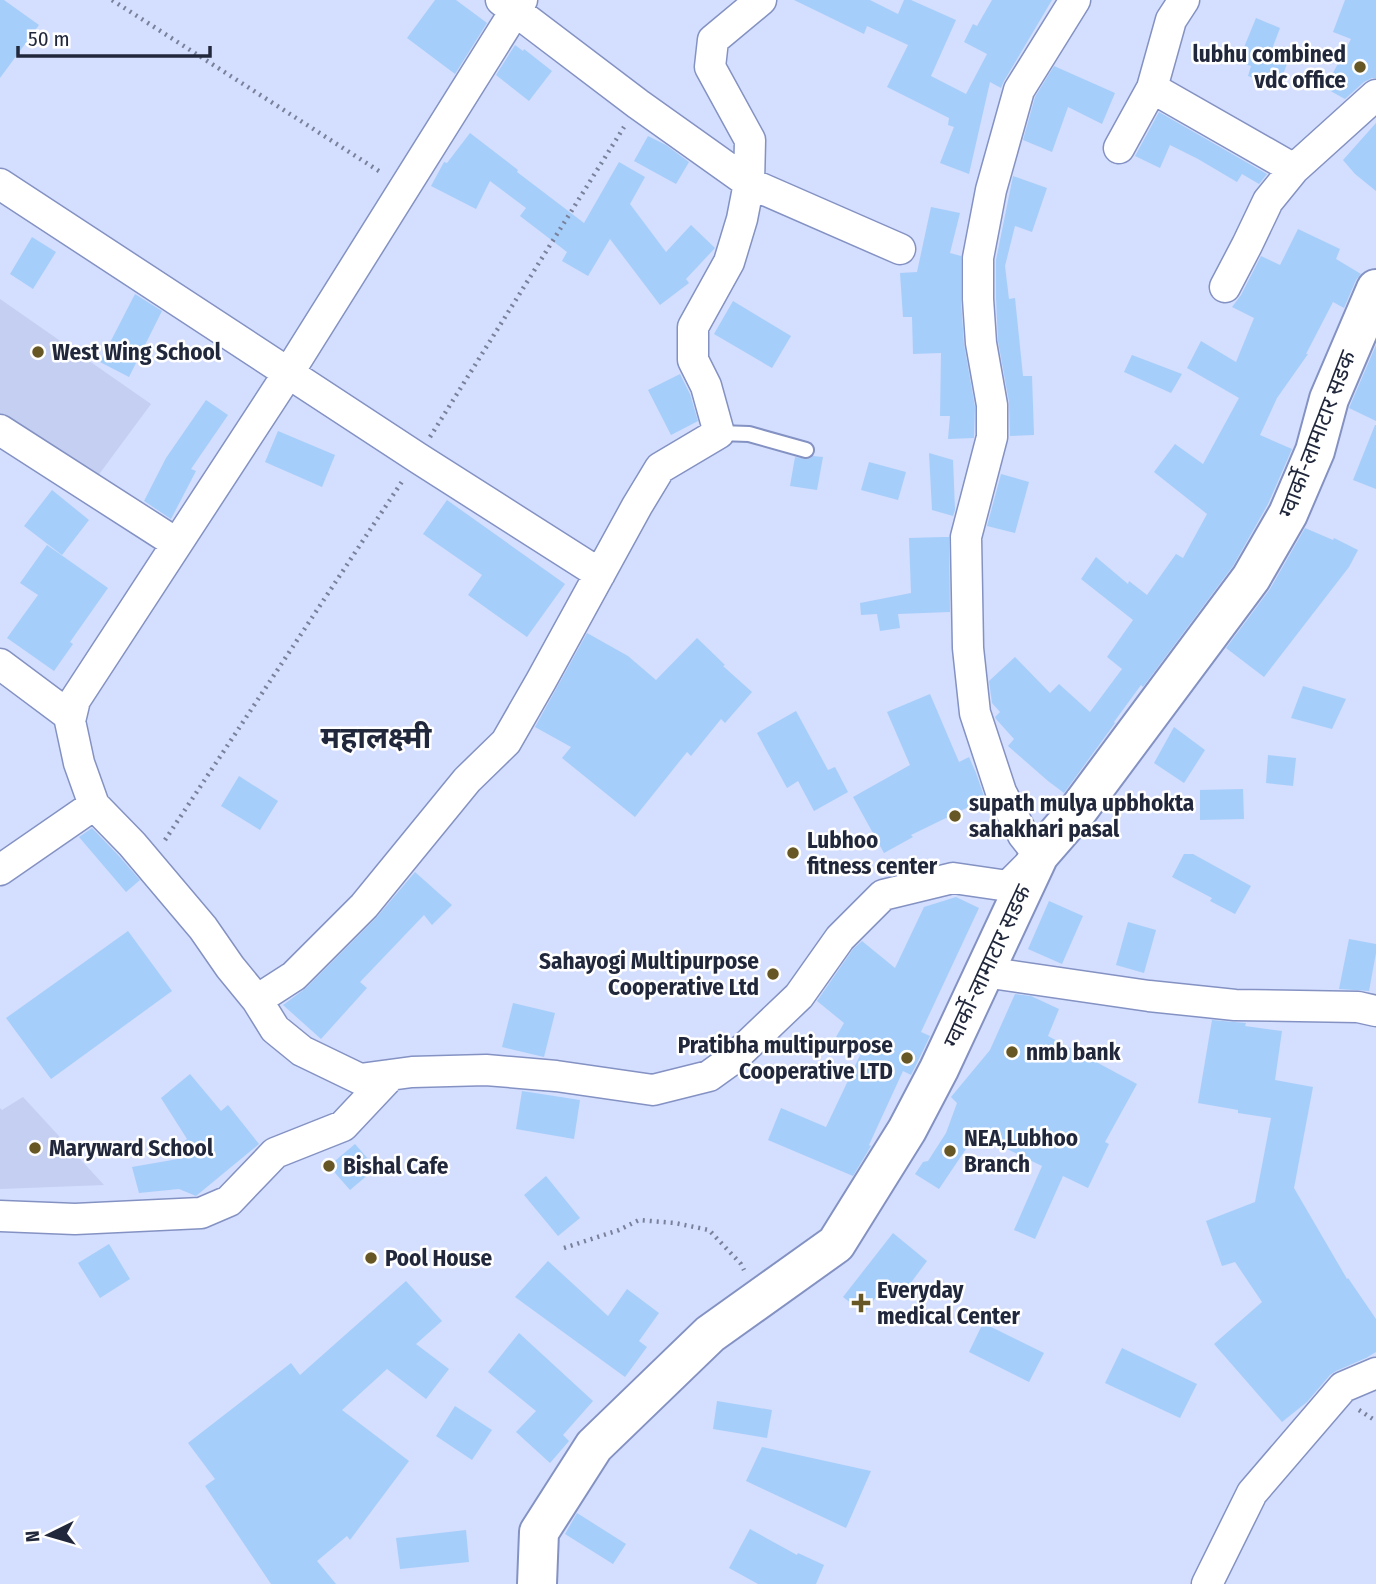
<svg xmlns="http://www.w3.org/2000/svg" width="1376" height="1584" font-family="'Fira Sans Condensed','Noto Sans Devanagari',sans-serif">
	<rect width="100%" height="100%" fill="#d4defe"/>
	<!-- built -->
	<path fill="#c4cff2" d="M0 299 151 404 97 477 0 415Z
		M23 1097 104 1185 0 1189V1108L2 1110Z"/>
	<!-- building -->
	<path fill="#a6cefa" d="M0 0H4L39 25 0 78Z
		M435 0H456L487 23 455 74 407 38Z
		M794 0H870L898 14 904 0H911L956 20 931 76 966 94 987 54 964 42 973 24 977 26 992 0H1052L1004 81 1001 88 990 82 969 174 940 163 954 127 948 125 949 118 887 87 908 45 867 26 864 34Z
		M1345 0H1376V78H1372L1364 82 1345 99 1325 88 1351 39 1333 32Z
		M1256 18 1280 28 1269 57 1287 64 1278 87 1248 76 1251 66 1238 62Z
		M515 45 523 51 524 49 552 71 529 101 496 75Z
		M1054 66 1115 93 1102 124 1068 107 1052 152 1023 140 1035 97Z
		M1159 112 1267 174 1259 184 1242 174 1237 182 1198 159 1170 145 1160 168 1135 156Z
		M1376 123V191L1355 174 1343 160Z
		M470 133 518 170 517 172 584 223 619 162 645 177 630 204 666 252 691 225 715 248 686 279 689 283 660 305 610 239 588 276 562 261 567 252 520 216 526 208 490 181 476 209 431 186 444 162 447 163Z
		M648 136 666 145 689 162 676 184 634 161Z
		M1013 176 1047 188 1032 232 1015 226 1005 266 1009 299 1015 298 1023 376H1032L1034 435 1010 436 1009 402 998 341 996 298V260Z
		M931 207 960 213 950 253 961 256V300L964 344 975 407 974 438 948 439 950 416H940L941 353 913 354 912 317H903L900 273 917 272Z
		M1298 229 1340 249 1336 259 1361 274 1356 280 1344 308 1333 302 1306 354H1308L1277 398 1260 435 1292 449 1268 504 1233 566 1143 687 1141 685 1114 722 1115 723 1064 793 1048 781 1008 746 1014 739 996 719 995 717 1000 712 992 703 989 681 1015 657 1050 693 1059 684 1090 712 1122 669 1107 657 1133 620 1081 579 1096 557 1128 584 1129 581 1147 595 1176 554 1183 558 1207 514 1154 472 1175 444 1203 464 1239 398 1187 368 1201 341 1236 362 1254 318 1232 307 1241 295 1261 256 1280 265Z
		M32 237 56 252 33 289 10 274Z
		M135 294 162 311 129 377 100 362Z
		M733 301 791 336 772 368 714 334Z
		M1376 345V421L1349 408Z
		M1132 355 1182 374 1171 393 1124 372Z
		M680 374 690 394 698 421 671 435 648 390Z
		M206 400 228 415 191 469 196 471 171 519 144 501 166 458Z
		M1375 425H1376V489L1353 480Z
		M278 431 335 455 322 487 265 462Z
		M929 453 953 460 955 510 953 516 932 510Z
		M813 456 823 457 817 490 790 486 795 457 808 459Z
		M869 462 906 472 898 500 861 490Z
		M1001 474 1029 482 1015 533 987 526Z
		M52 490 89 520 62 555 24 526Z
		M447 500 565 584 527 637 468 595 482 575 423 534Z
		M1305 528 1333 540 1334 538 1358 550 1349 567 1264 677 1226 648 1270 589Z
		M943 537H949L950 612 898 614 900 628 880 631 877 614 861 615 860 603 911 593 909 538Z
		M47 545 108 588 70 642 73 644 54 671 7 638 38 595 20 583Z
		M587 633 628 656 656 680 697 638 725 665 723 666 752 692 725 723 721 719 691 756 687 752 635 817 562 758 571 747 535 727Z
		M1303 686 1346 699 1332 729 1291 718Z
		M930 694 959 762 969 757 976 773 985 799 911 835 913 837 884 853 853 797 910 765 887 712Z
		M796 711 828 770 835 767 848 792 814 811 798 781 787 788 757 733Z
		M1174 727 1205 750 1184 783 1154 763Z
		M1268 755 1296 758 1293 786 1266 783Z
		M239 776 278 801 260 830 221 806Z
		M1243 789 1244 819 1200 820V790Z
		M92 828 119 856 140 880 126 892 79 837Z
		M1184 854H1193L1251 886 1235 914 1210 901 1212 898 1172 877Z
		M415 872 452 905 432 925 424 915 360 982 367 988 321 1039 283 1005 306 988 376 918Z
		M956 897 979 908 921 1032 930 1036 919 1059 911 1075 903 1071 869 1145 871 1146 853 1176 768 1140 781 1108 826 1127 863 1049 836 1037 844 1023 817 1001 853 949 862 941 895 968 924 907Z
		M1049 901 1083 916 1062 964 1028 949Z
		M1128 922 1156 930 1144 973 1116 965Z
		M128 931 172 991 51 1079 6 1018Z
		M1349 939 1376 944V953L1369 991 1339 989Z
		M1015 994 1031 996 1059 1009 1048 1036 1137 1084 1105 1142 1109 1144 1088 1188 1063 1176 1035 1239 1014 1230 1042 1166 976 1134 939 1189 915 1174 923 1162 928 1161 946 1133 957 1103 951 1097 990 1050Z
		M513 1003 555 1013 544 1057 502 1047Z
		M1212 1020 1246 1023 1245 1026 1282 1031 1275 1080 1313 1087 1294 1188 1347 1279 1348 1278 1376 1319V1352L1366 1358 1336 1371 1330 1375 1307 1402 1282 1422 1214 1344 1262 1302 1235 1262 1222 1266 1206 1221 1255 1202 1271 1118 1238 1113V1110L1198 1103Z
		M190 1074 221 1111 228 1105 259 1144 196 1196 179 1189 139 1193 132 1167 195 1156 183 1142 187 1139 161 1098Z
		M522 1091 580 1100 574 1139 516 1129Z
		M355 1144 376 1168 350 1190 329 1166Z
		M546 1176 580 1218 558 1236 524 1195Z
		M893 1233 927 1261 904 1292 889 1280 864 1313 843 1297Z
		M109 1244 130 1279 100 1298 78 1263Z
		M548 1261 608 1316 627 1289 659 1313 639 1341 647 1347 625 1377 515 1297Z
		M406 1281 442 1321 416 1344 449 1369 426 1399 387 1369 342 1410 409 1461 350 1540 347 1536 317 1561 336 1584H271L205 1486 215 1479 188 1443 291 1363 300 1375Z
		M983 1323 1044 1353 1029 1382 969 1352Z
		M519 1333 593 1401 563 1435 569 1441 550 1463 516 1432 536 1411 488 1372Z
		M1122 1348 1197 1384 1180 1418 1105 1383Z
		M717 1401 772 1410 767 1438 713 1429Z
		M455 1406 492 1430 472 1460 436 1436Z
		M762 1447 871 1471 846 1528 746 1481Z
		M577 1513 626 1544 613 1564 565 1534Z
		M750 1529 797 1555 798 1553 824 1565 816 1584H758L729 1568Z
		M466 1530 469 1562 400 1569 396 1538Z"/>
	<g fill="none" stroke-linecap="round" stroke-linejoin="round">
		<!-- service casing -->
		<g stroke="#8492c3" stroke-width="18">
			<path id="service" d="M719 433 749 434 806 450"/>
		</g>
		<!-- minor casing -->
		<g stroke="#8492c3" stroke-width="33">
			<path id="minor" d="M501 0 638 104 749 183 900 249
				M522 0 289 372 75 700 70 721 79 763 94 805 132 844 203 928 230 967 257 1000 275 1029 302 1051 360 1079 412 1072 486 1070 556 1076 653 1090 709 1076 734 1058 799 996 840 938 883 895 953 878 1008 886 1039 855 1023 835 1001 792 975 713 968 648 966 537 992 437V405L981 343 978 299V258L991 190 1019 90 1075 0
				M1152 88 1294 169
				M1119 148 1152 88 1171 20 1184 0
				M0 184 418 458 600 574
				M1225 287 1247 245 1268 201 1294 169 1376 95
				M0 430 176 543
				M0 664 71 717
				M0 870 94 805
				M984 972 1149 996 1235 1005 1358 1007 1376 1011
				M257 1000 294 976 364 906 467 780 506 742 541 681 637 506 660 468 719 433 706 386 693 360V327L729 262 742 219 749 183 750 140 710 67 713 40 761 0
				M0 1216 75 1219 201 1213 229 1201 275 1153 343 1126 391 1075
				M1207 1584 1252 1493 1343 1387 1376 1373"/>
		</g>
		<!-- secondary casing -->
		<g stroke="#8492c3" stroke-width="42">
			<path id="secondary" d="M537 1584 539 1532 594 1446 710 1334 836 1244 907 1130 939 1069 1039 855 1079 809 1251 578 1288 514 1315 451 1329 399 1376 289"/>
		</g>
		<!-- path -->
		<path stroke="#79819b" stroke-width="4.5" stroke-dasharray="2 5" stroke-linecap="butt" d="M112 0 382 173
			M430 437 624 127
			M165 840 403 480
			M564 1248 619 1230 639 1220 675 1223 709 1230 741 1264 744 1270
			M1359 1410 1376 1421"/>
		<!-- service -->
		<use href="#service" stroke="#fff" stroke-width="14"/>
		<!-- minor -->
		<use href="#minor" stroke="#fff" stroke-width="30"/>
		<!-- secondary -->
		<use href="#secondary" stroke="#fff" stroke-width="38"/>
	</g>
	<!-- markers -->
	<g fill="#675725" stroke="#fff" stroke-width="2.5">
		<circle cx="1360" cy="67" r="7"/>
		<circle cx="38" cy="352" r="7"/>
		<circle cx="955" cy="816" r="7"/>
		<circle cx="793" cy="853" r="7"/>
		<circle cx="773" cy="974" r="7"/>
		<circle cx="1012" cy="1052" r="7"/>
		<circle cx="907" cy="1058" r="7"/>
		<circle cx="35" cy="1148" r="7"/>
		<circle cx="950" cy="1151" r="7"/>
		<circle cx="329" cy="1166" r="7"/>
		<circle cx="371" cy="1258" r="7"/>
		<path d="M857.5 1292.5h7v7h7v7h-7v7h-7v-7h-7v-7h7z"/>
	</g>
	<g text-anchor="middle" stroke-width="5" stroke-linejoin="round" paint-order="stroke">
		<!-- poi labels -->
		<g font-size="23" font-weight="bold" fill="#22283c" stroke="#fff" text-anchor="start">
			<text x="1346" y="62" text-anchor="end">lubhu combined<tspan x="1346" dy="26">vdc office</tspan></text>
			<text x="52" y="360">West Wing School</text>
			<text x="969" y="811">supath mulya upbhokta<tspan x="969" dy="26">sahakhari pasal</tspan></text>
			<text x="807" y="848">Lubhoo<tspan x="807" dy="26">fitness center</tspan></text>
			<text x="759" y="969" text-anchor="end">Sahayogi Multipurpose<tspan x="759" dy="26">Cooperative Ltd</tspan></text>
			<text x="893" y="1053" text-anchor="end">Pratibha multipurpose<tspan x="893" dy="26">Cooperative LTD</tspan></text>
			<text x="1026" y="1060">nmb bank</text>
			<text x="964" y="1146">NEA,Lubhoo<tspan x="964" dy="26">Branch</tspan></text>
			<text x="49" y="1156">Maryward School</text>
			<text x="343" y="1174">Bishal Cafe</text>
			<text x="385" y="1266">Pool House</text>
			<text x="877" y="1298">Everyday<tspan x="877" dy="26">medical Center</tspan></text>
		</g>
		<!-- street labels -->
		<g font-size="23" fill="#22283c" stroke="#fff">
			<text transform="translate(1317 434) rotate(-69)" y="8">ग्वार्को-लामाटार सडक</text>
			<text transform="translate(987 966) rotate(-65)" y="8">ग्वार्को-लामाटार सडक</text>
		</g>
		<!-- district labels -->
		<g font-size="30" font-weight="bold" fill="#22283c" stroke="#fff">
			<text x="376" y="748">महालक्ष्मी</text>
		</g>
	</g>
	<!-- north arrow -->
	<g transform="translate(49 1535) rotate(265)" stroke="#ffffff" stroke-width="5" paint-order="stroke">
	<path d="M0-5L12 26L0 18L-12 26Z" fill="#22283c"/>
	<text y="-10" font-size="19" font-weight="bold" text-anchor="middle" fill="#22283c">N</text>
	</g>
	<!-- scale -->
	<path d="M18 46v10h192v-10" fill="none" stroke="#22283c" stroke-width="3.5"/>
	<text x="28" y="46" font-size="21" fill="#22283c" stroke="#ffffff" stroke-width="5" paint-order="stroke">50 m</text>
</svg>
